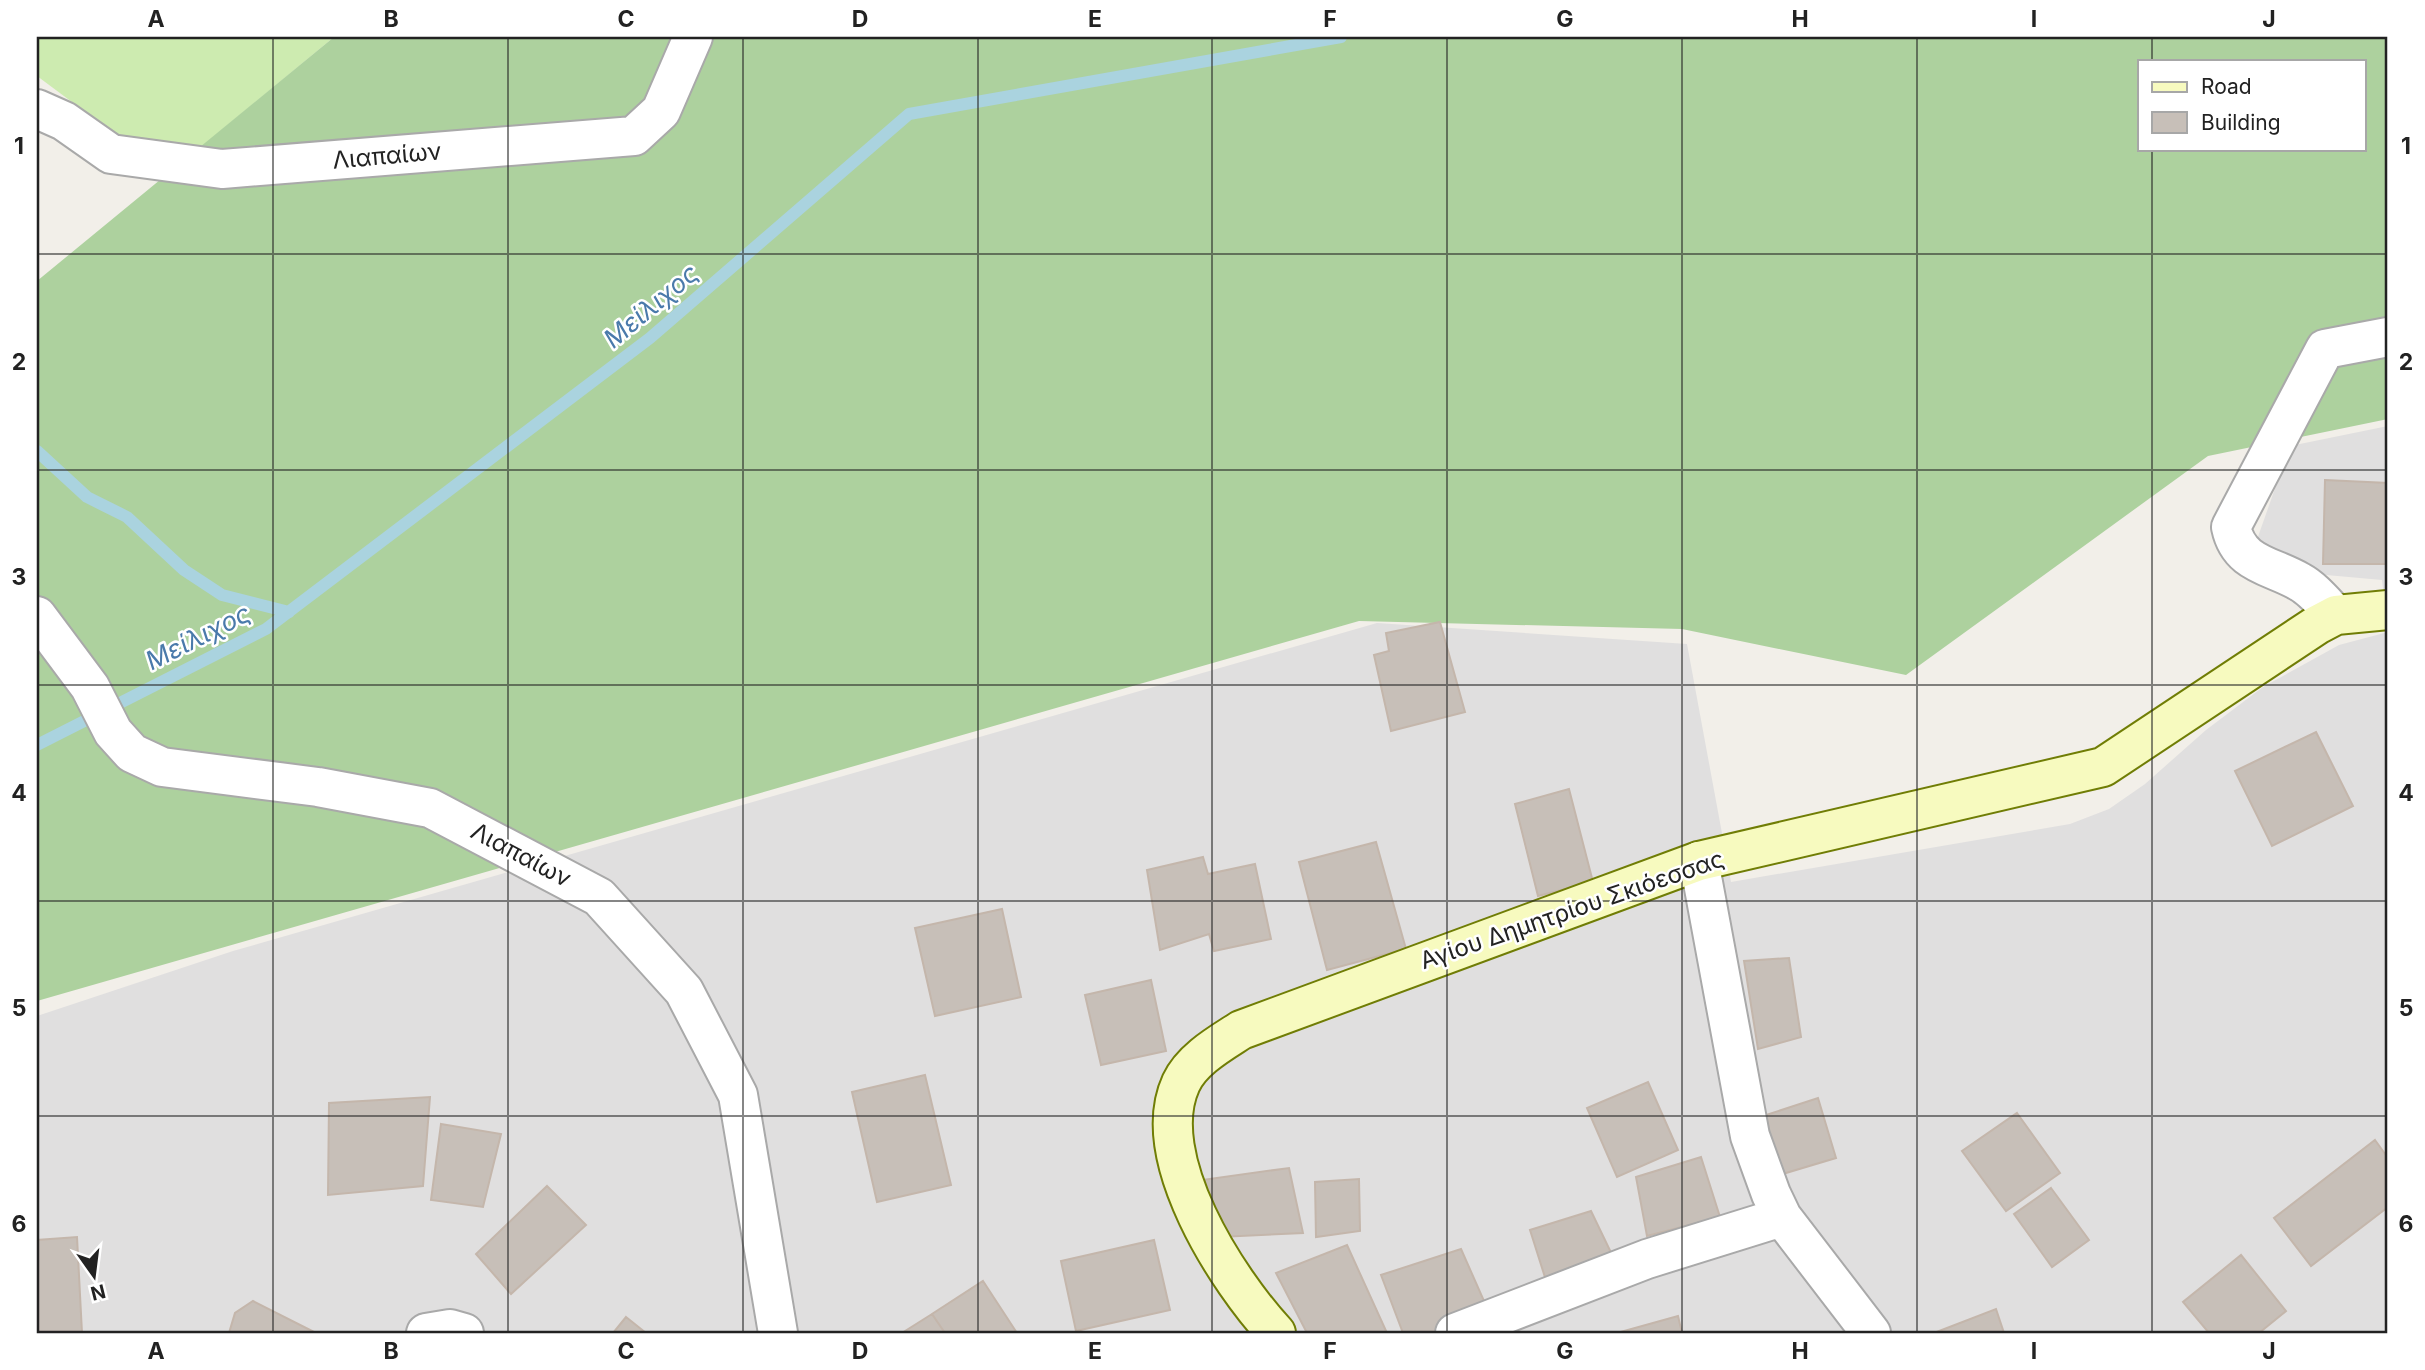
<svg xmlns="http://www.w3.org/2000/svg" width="2425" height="1370" font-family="Inter,sans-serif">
	<rect width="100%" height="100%" fill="#f2efe9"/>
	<!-- residential -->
	<path fill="#e0dfdf" d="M2388 426V630L2382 580 2293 572 2254 548 2290 446Z
		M1377 623 1687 644 1731 882 2070 824 2109 809 2145 784 2206 730 2263 687 2339 645 2388 632V1333H37V1016L233 951Z"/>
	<!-- grass -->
	<path fill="#cdebb0" d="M37 37H334L195 152 123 140 37 76Z"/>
	<!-- forest -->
	<path fill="#add19e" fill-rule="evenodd" d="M334 37H2388V419L2208 456 1906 675 1682 629 1359 621 37 1001V281ZM2140 61H2364V149H2140Z"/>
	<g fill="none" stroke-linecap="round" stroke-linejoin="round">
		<!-- stream -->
		<path stroke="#aad3df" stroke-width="12" d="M37 451 87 497 127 517 184 570 222 595 289 612
			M37 745 266 629 650 338 909 114 1341 37"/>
	</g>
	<!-- building -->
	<path fill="#c7bfb8" stroke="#c4b6ab" stroke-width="2" d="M2325 480 2388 483V564H2323Z
		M1440 622 1465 712 1391 731 1374 655 1389 651 1386 633Z
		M2316 732 2353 806 2272 846 2235 771Z
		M1569 789 1593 882 1538 896 1515 804Z
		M1376 842 1406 949 1327 970 1299 862Z
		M1203 857 1208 874 1255 864 1271 939 1214 951 1209 934 1160 950 1147 870Z
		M1002 909 1021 997 935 1016 915 928Z
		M1789 958 1801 1037 1758 1049 1744 961Z
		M1151 980 1166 1051 1101 1065 1085 995Z
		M925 1075 951 1185 877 1202 852 1092Z
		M1648 1082 1678 1150 1617 1177 1587 1108Z
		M430 1097 423 1186 328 1195 329 1103Z
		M1818 1098 1836 1158 1776 1176 1757 1118Z
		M2017 1113 2060 1173 2006 1211 1962 1151Z
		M441 1124 501 1134 483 1207 431 1200Z
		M2375 1140 2388 1158V1207L2311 1266 2274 1218Z
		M1701 1157 1720 1217 1647 1236 1636 1177Z
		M1289 1168 1303 1233 1219 1237 1202 1180Z
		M1359 1179 1360 1231 1316 1237 1315 1182Z
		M547 1186 586 1225 511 1294 476 1254Z
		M2051 1188 2089 1240 2052 1267 2014 1214Z
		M1591 1211 1617 1265 1550 1293 1530 1230Z
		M77 1237 82 1333H37V1240Z
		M1154 1240 1170 1310 1076 1331 1061 1261Z
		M1347 1245 1387 1333H1307L1276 1273Z
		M1461 1249 1492 1319 1445 1333H1403L1381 1275Z
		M2241 1255 2286 1311 2259 1333H2209L2183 1302Z
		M983 1281 1017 1333H945L932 1314Z
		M253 1301 316 1333H229L235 1313Z
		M1996 1309 2004 1333H1934Z
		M932 1314 945 1333H902Z
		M1678 1316 1682 1333H1617Z
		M626 1317 646 1333H613Z"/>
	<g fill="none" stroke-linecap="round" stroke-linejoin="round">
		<!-- street casing -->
		<g stroke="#a9a9a9" stroke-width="42">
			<path id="street" d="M37 109 64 121 111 154 222 169 634 136 661 111 693 37
				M2336 615C2325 604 2313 589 2300 582 2271 565 2239 565 2231 527L2325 349 2388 337
				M37 616 90 687 113 732 132 753 162 767 318 787 430 808 599 897 684 991 738 1095 778 1333
				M1699 861 1750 1136 1771 1194 1782 1217 1871 1333
				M426 1333 450 1329 464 1333
				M1455 1333 1647 1259 1782 1217"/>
		</g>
		<!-- secondary casing -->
		<g stroke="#707d05" stroke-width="42">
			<path id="secondary" d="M1276 1333C1227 1280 1147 1157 1181 1083 1192 1059 1221 1043 1241 1030L1699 861 2103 767 2317 625 2336 615 2388 610"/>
		</g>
		<!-- street -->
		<use href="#street" stroke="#fff" stroke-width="38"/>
		<!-- secondary -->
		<use href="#secondary" stroke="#f7fabf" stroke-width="38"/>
	</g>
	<!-- grid -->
	<path fill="none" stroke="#222" stroke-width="2" stroke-opacity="0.55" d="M273 37V1333M508 37V1333M743 37V1333M978 37V1333M1212 37V1333M1447 37V1333M1682 37V1333M1917 37V1333M2152 37V61M2152 149V1333M37 254H2388M37 470H2388M37 685H2388M37 901H2388M37 1116H2388"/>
	<g text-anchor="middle" stroke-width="5" stroke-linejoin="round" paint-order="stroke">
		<!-- street labels -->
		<g font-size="24" fill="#222" stroke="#fff">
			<text transform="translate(387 156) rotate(-5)" y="8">Λιαπαίων</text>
			<text transform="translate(521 855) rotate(28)" y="8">Λιαπαίων</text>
			<text transform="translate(1572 910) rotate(-19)" y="8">Αγίου Δημητρίου Σκιόεσσας</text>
		</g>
		<!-- water labels -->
		<g font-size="26" font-style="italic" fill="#4a7aab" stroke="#fff">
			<text transform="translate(651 306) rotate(-40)" y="9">Μείλιχος</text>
			<text transform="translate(198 637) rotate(-27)" y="9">Μείλιχος</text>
		</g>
	</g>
	<!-- border -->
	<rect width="2425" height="1370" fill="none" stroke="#ffffff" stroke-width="77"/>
	<!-- legend -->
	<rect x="2138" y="60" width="228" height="91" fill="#ffffff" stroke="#a7a7a7" stroke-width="2"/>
	<rect x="2152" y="82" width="35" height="10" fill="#f7fabf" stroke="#a7a7a7" stroke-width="2"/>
	<text x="2201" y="94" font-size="21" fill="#222222">Road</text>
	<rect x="2152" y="112" width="35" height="21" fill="#c7bfb8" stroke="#a7a7a7" stroke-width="2"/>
	<text x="2201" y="130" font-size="21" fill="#222222">Building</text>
	<!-- north arrow -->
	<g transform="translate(94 1276) rotate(166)" stroke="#ffffff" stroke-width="5" paint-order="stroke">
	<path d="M0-5L12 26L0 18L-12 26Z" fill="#222222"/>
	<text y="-10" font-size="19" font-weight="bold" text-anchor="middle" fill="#222222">N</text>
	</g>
	<rect x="38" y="38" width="2348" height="1294" fill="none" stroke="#222" stroke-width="2.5"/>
	<g font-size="23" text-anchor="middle" font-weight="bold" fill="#222">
		<text x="156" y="27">A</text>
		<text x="391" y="27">B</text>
		<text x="626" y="27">C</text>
		<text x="860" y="27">D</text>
		<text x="1095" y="27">E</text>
		<text x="1330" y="27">F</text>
		<text x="1565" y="27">G</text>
		<text x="1800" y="27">H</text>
		<text x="2034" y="27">I</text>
		<text x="2269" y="27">J</text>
		<text x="19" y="154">1</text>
		<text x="2406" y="154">1</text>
		<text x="19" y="370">2</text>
		<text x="2406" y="370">2</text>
		<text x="19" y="585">3</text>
		<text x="2406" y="585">3</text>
		<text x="19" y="801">4</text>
		<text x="2406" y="801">4</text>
		<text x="19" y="1016">5</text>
		<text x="2406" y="1016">5</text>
		<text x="19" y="1232">6</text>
		<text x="2406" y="1232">6</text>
		<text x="156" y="1359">A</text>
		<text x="391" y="1359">B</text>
		<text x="626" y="1359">C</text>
		<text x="860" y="1359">D</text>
		<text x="1095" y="1359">E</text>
		<text x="1330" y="1359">F</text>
		<text x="1565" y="1359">G</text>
		<text x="1800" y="1359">H</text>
		<text x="2034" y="1359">I</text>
		<text x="2269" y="1359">J</text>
	</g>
</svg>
